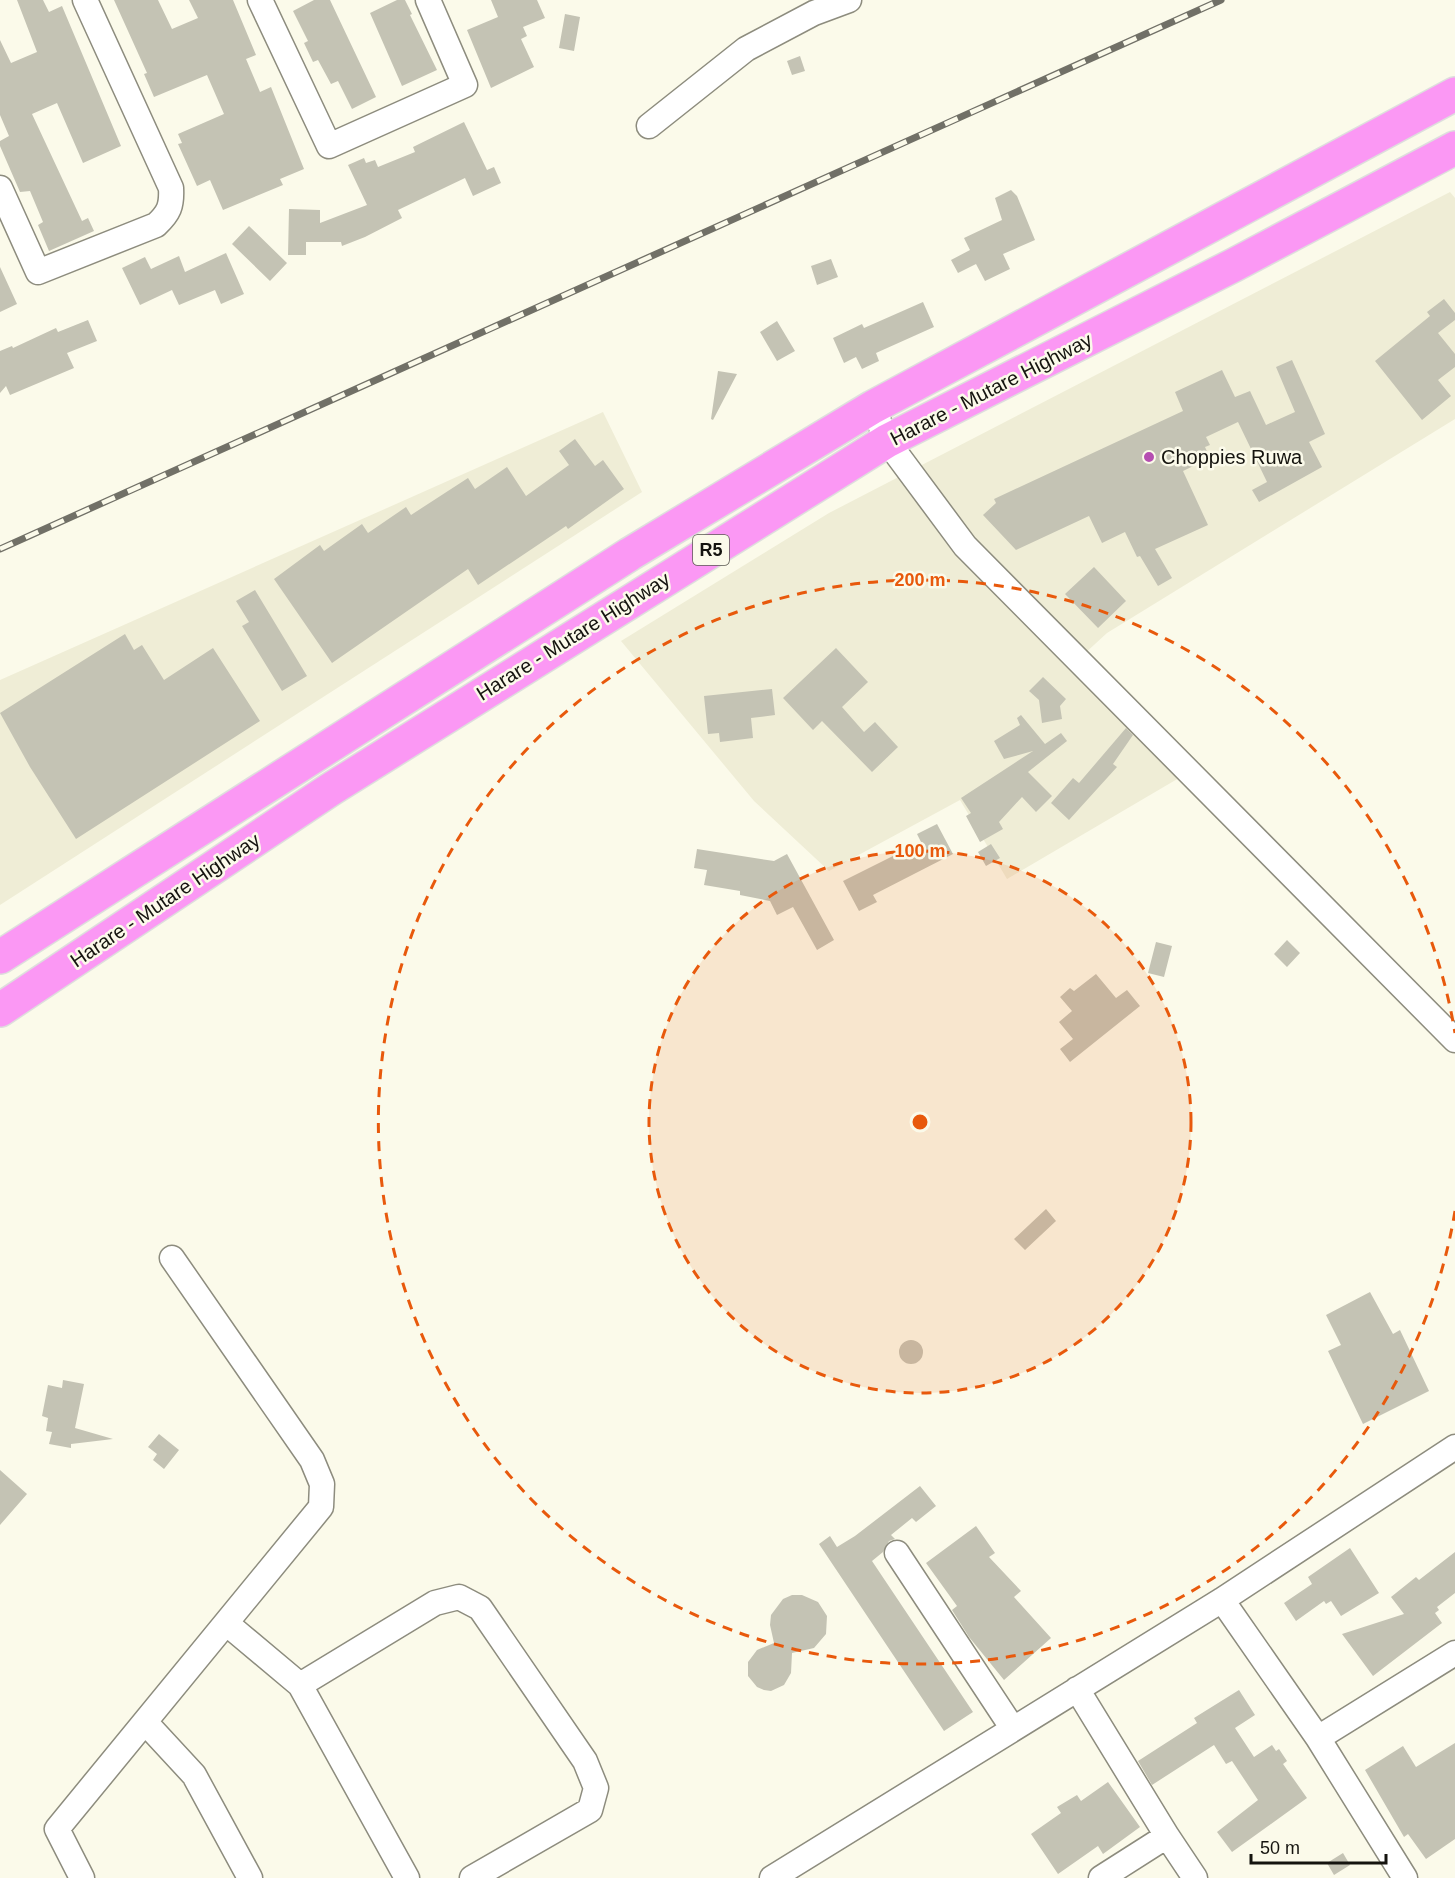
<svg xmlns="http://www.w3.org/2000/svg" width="1455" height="1878" font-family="Arial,sans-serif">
	<rect width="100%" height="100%" fill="#fbfaea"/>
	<!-- built -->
	<path fill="#efedd6" d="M1450 192 1455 198V419L1107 633 1070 667 1179 778 1007 879 960 800 829 871 754 801 621 641 829 513Z
		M603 412 642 492 0 905V680Z"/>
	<!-- building -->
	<path fill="#c4c3b4" d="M17 0H43L49 12 62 6 121 146 83 163 57 103 32 114 82 221 88 218 94 231 49 251 38 225 43 222 30 191 20 192 0 146V141L9 136 0 115V40L11 63 37 52Z
		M114 0H158L172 29 198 18 189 0H233L256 55 246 59 260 92 271 87 304 169 280 179 283 185 223 210 210 180 197 186 178 144 182 143 178 134 224 114 207 75 154 97 144 74 147 73Z
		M314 0H330L376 97 352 109 338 81 331 84 318 60 313 62 304 43 308 41 293 11Z
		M397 0H405L412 14 410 15 437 70 402 86 370 13Z
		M491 0H537L545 18 523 27 527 36 521 39 534 67 491 88 467 30 498 17Z
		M565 14 580 17 574 51 559 48Z
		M800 56 805 71 792 75 787 61Z
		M464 122 487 170 494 167 501 183 473 196 465 178 398 210 402 218 365 237 342 246 341 242H306V255H288L289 209 320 210V223L367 205 348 165 364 158 366 163 375 160 378 167 415 152 413 147Z
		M1011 190 1017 196 1035 240 1003 254 1010 269 985 281 976 264 958 273 951 260 970 250 964 238 1002 220 995 198Z
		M249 226 287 263 270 281 232 244Z
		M226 253 244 294 221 304 215 290 179 305 172 290 140 305 122 268 145 257 151 269 179 256 185 272Z
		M831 259 838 277 817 285 811 266Z
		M0 267 17 304 0 312Z
		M1444 299 1455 313V320L1438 333 1455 354V367L1438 380 1451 396 1422 420 1375 361 1430 316 1427 312Z
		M923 302 934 327 876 353 879 361 862 369 856 357 844 363 833 338 862 324 864 328Z
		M88 320 97 341 67 353 74 368 10 395 6 386 0 393V351L12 346 13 348 56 328 58 332Z
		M777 321 795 351 777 361 760 332Z
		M1292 360 1325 434 1309 442 1322 467 1259 502 1252 490 1267 482 1238 422 1206 437 1210 445 1205 447 1210 458 1183 471 1208 525 1155 549 1172 578 1158 586 1140 556 1137 557 1125 532 1102 543 1089 516 1016 550 983 515 996 503 994 499 1183 411 1175 392 1222 370 1235 397 1250 391 1266 425 1295 412 1276 367Z
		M718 371 737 374 713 420 711 419Z
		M575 439 595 466 603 460 624 489 568 529 566 526 478 585 468 569 332 663 274 579 320 545 324 551 362 524 368 533 406 507 411 515 468 478 475 489 507 467 526 496 569 465 559 451Z
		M1094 567 1126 601 1098 628 1065 594Z
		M255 590 307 676 282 691 242 626 249 622 236 601Z
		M125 634 134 650 142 645 164 680 213 648 260 721 76 839 30 767 0 713Z
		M836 648 868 682 842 707 864 732 875 722 898 747 872 772 822 721 813 730 783 698Z
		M1043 677 1066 699 1060 706 1062 719 1042 723 1039 700 1029 691Z
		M772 689 775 715 751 718 753 738 720 742 719 733 708 734 704 696Z
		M1021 715 1045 744 1061 733 1067 741 1028 772 1052 796 1036 812 1022 797 999 822 1003 829 980 842 966 816 971 813 961 798 1033 751 1004 759 994 741 1020 725 1017 718Z
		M1126 728 1133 735 1113 764 1117 767 1069 820 1051 803 1073 778 1079 783Z
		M937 824 953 854 873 895 877 902 859 911 843 881 921 842 917 834Z
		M991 844 1000 858 986 866 978 852Z
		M697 849 774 861 787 854 834 940 817 950 793 907 777 915 770 901 740 895V891L704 885 707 870 694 868Z
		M1287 940 1300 953 1287 967 1274 954Z
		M1156 942 1172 946 1164 977 1148 973Z
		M1096 974 1116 998 1127 990 1140 1006 1070 1062 1060 1049 1073 1039 1059 1022 1072 1011 1060 997 1070 988 1074 991Z
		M1046 1209 1056 1221 1025 1250 1014 1239Z
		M1370 1292 1393 1334 1400 1330 1429 1391 1363 1424 1328 1351 1341 1345 1326 1315Z
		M899 1352a12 12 0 1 1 24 0a12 12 0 1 1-24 0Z
		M63 1380 84 1384 75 1428 113 1439 71 1444V1448L49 1444 52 1432 46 1431 48 1418 42 1416 48 1385 62 1388Z
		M159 1434 179 1450 164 1469 153 1460 157 1454 148 1447Z
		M0 1470 27 1494 0 1525Z
		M920 1486 936 1506 916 1522 912 1518 891 1535 895 1539 889 1541 883 1552 872 1561 973 1712 944 1731 819 1544 830 1536 837 1547 855 1536Z
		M976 1526 995 1553 989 1557 1021 1591 1014 1597 1051 1638 1004 1680 969 1637 952 1610 957 1606 926 1563Z
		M1350 1548 1379 1593 1341 1616 1331 1601 1326 1604 1324 1601 1296 1621 1284 1603 1312 1584 1308 1577Z
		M1455 1552V1593L1437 1607 1439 1610 1435 1613 1442 1623 1373 1676 1342 1634 1404 1614 1391 1597 1416 1577 1419 1580Z
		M792 1595H802L818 1602 827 1616 826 1634 814 1648 792 1653 791 1673 784 1685 771 1691 764 1690 757 1687 748 1676V1662L757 1650 774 1643 770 1625 771 1615 783 1599Z
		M1239 1690 1255 1715 1235 1728 1254 1757 1272 1745 1276 1751 1279 1749 1287 1761 1283 1764 1307 1798 1232 1852 1217 1832 1258 1800 1232 1761 1226 1764 1214 1745 1152 1785 1138 1761 1197 1723 1194 1718Z
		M1455 1743V1839L1426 1859 1408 1834 1404 1837 1365 1770 1403 1746 1416 1767Z
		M1108 1782 1140 1827 1103 1854 1098 1846 1058 1874 1031 1834 1061 1813 1057 1807 1077 1795 1081 1801Z
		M1343 1853 1350 1865 1334 1875 1327 1863Z"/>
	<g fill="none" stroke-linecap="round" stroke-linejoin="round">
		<!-- minor casing -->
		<g stroke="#8d8c7e" stroke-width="27">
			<path id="minor" d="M260 0 329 146 465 85 428 0
				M649 126 746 49 814 13 849 0
				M0 188 38 272 156 225C169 213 172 206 171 188L85 0
				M873 407 887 441 965 546 1455 1040
				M897 1553 1013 1729
				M1222 1600 1318 1738 1405 1878
				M226 1623 300 1685 407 1878
				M300 1685 435 1603 459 1597 480 1608 585 1761 596 1788 590 1810 472 1878
				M1077 1689 1167 1836
				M145 1722 194 1775 250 1878
				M1318 1738 1455 1653
				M82 1878 57 1829 321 1507 322 1484 312 1460 172 1258
				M772 1878 1222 1600 1455 1447
				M1101 1878 1167 1836 1195 1878"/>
		</g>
		<!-- highway casing -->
		<g stroke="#dededd" stroke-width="36">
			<path id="highway" d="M0 957 630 554 873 407 1455 94
				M0 1010 331 789 887 441 1234 265 1455 148"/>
		</g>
		<!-- minor -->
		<use href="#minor" stroke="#fff" stroke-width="24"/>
		<!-- highway -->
		<use href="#highway" stroke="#fb98f4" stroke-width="33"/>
		<!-- rail casing -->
		<g stroke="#717067" stroke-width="7">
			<path id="rail" d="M0 549 1221 0"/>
		</g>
		<!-- rail -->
		<use href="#rail" stroke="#fbfaea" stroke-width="4.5" stroke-dasharray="14" stroke-linecap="butt"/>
	</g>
	<!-- distance rings -->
	<circle cx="920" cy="1122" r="271" fill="#e8590c" fill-opacity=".12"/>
	<g fill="none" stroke="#e8590c" stroke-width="3" stroke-dasharray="10 8">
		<circle cx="920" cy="1122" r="271"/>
		<path d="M1455 1211A542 542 0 1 1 1455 1033"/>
	</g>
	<!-- markers -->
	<circle fill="#b54eb1" stroke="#fbfaea" stroke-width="2" cx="1149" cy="457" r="6"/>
	<g text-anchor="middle" stroke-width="5" stroke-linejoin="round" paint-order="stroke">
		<!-- shield labels -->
		<rect fill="#fbfaea" stroke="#5a5951" stroke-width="1.5" x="693" y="535" width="36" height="30" rx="4.5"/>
		<g font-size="18" font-weight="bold" fill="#15140f">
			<text x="711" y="556">R5</text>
		</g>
		<!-- street labels -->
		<g font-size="20" fill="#15140f" stroke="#fbfaea">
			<text transform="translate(991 389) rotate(-27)" y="7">Harare - Mutare Highway</text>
			<text transform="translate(573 636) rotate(-32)" y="7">Harare - Mutare Highway</text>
			<text transform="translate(165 900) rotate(-34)" y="7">Harare - Mutare Highway</text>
		</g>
		<!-- poi labels -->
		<g font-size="20" fill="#15140f" stroke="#fbfaea" text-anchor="start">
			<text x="1161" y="464">Choppies Ruwa</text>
		</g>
	</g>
	<circle cx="920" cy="1122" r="9" fill="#e8590c" stroke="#fbfaea" stroke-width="3"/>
	<g font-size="18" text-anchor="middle" font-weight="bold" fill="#e8590c" stroke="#fbfaea" stroke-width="5" stroke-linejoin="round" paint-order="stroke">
		<text x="920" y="586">200 m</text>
		<text x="920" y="857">100 m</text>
	</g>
	<!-- scale -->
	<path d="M1251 1854v9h135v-9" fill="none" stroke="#15140f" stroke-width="3"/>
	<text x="1260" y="1854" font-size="18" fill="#15140f" stroke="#fbfaea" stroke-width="4.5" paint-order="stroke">50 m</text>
</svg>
